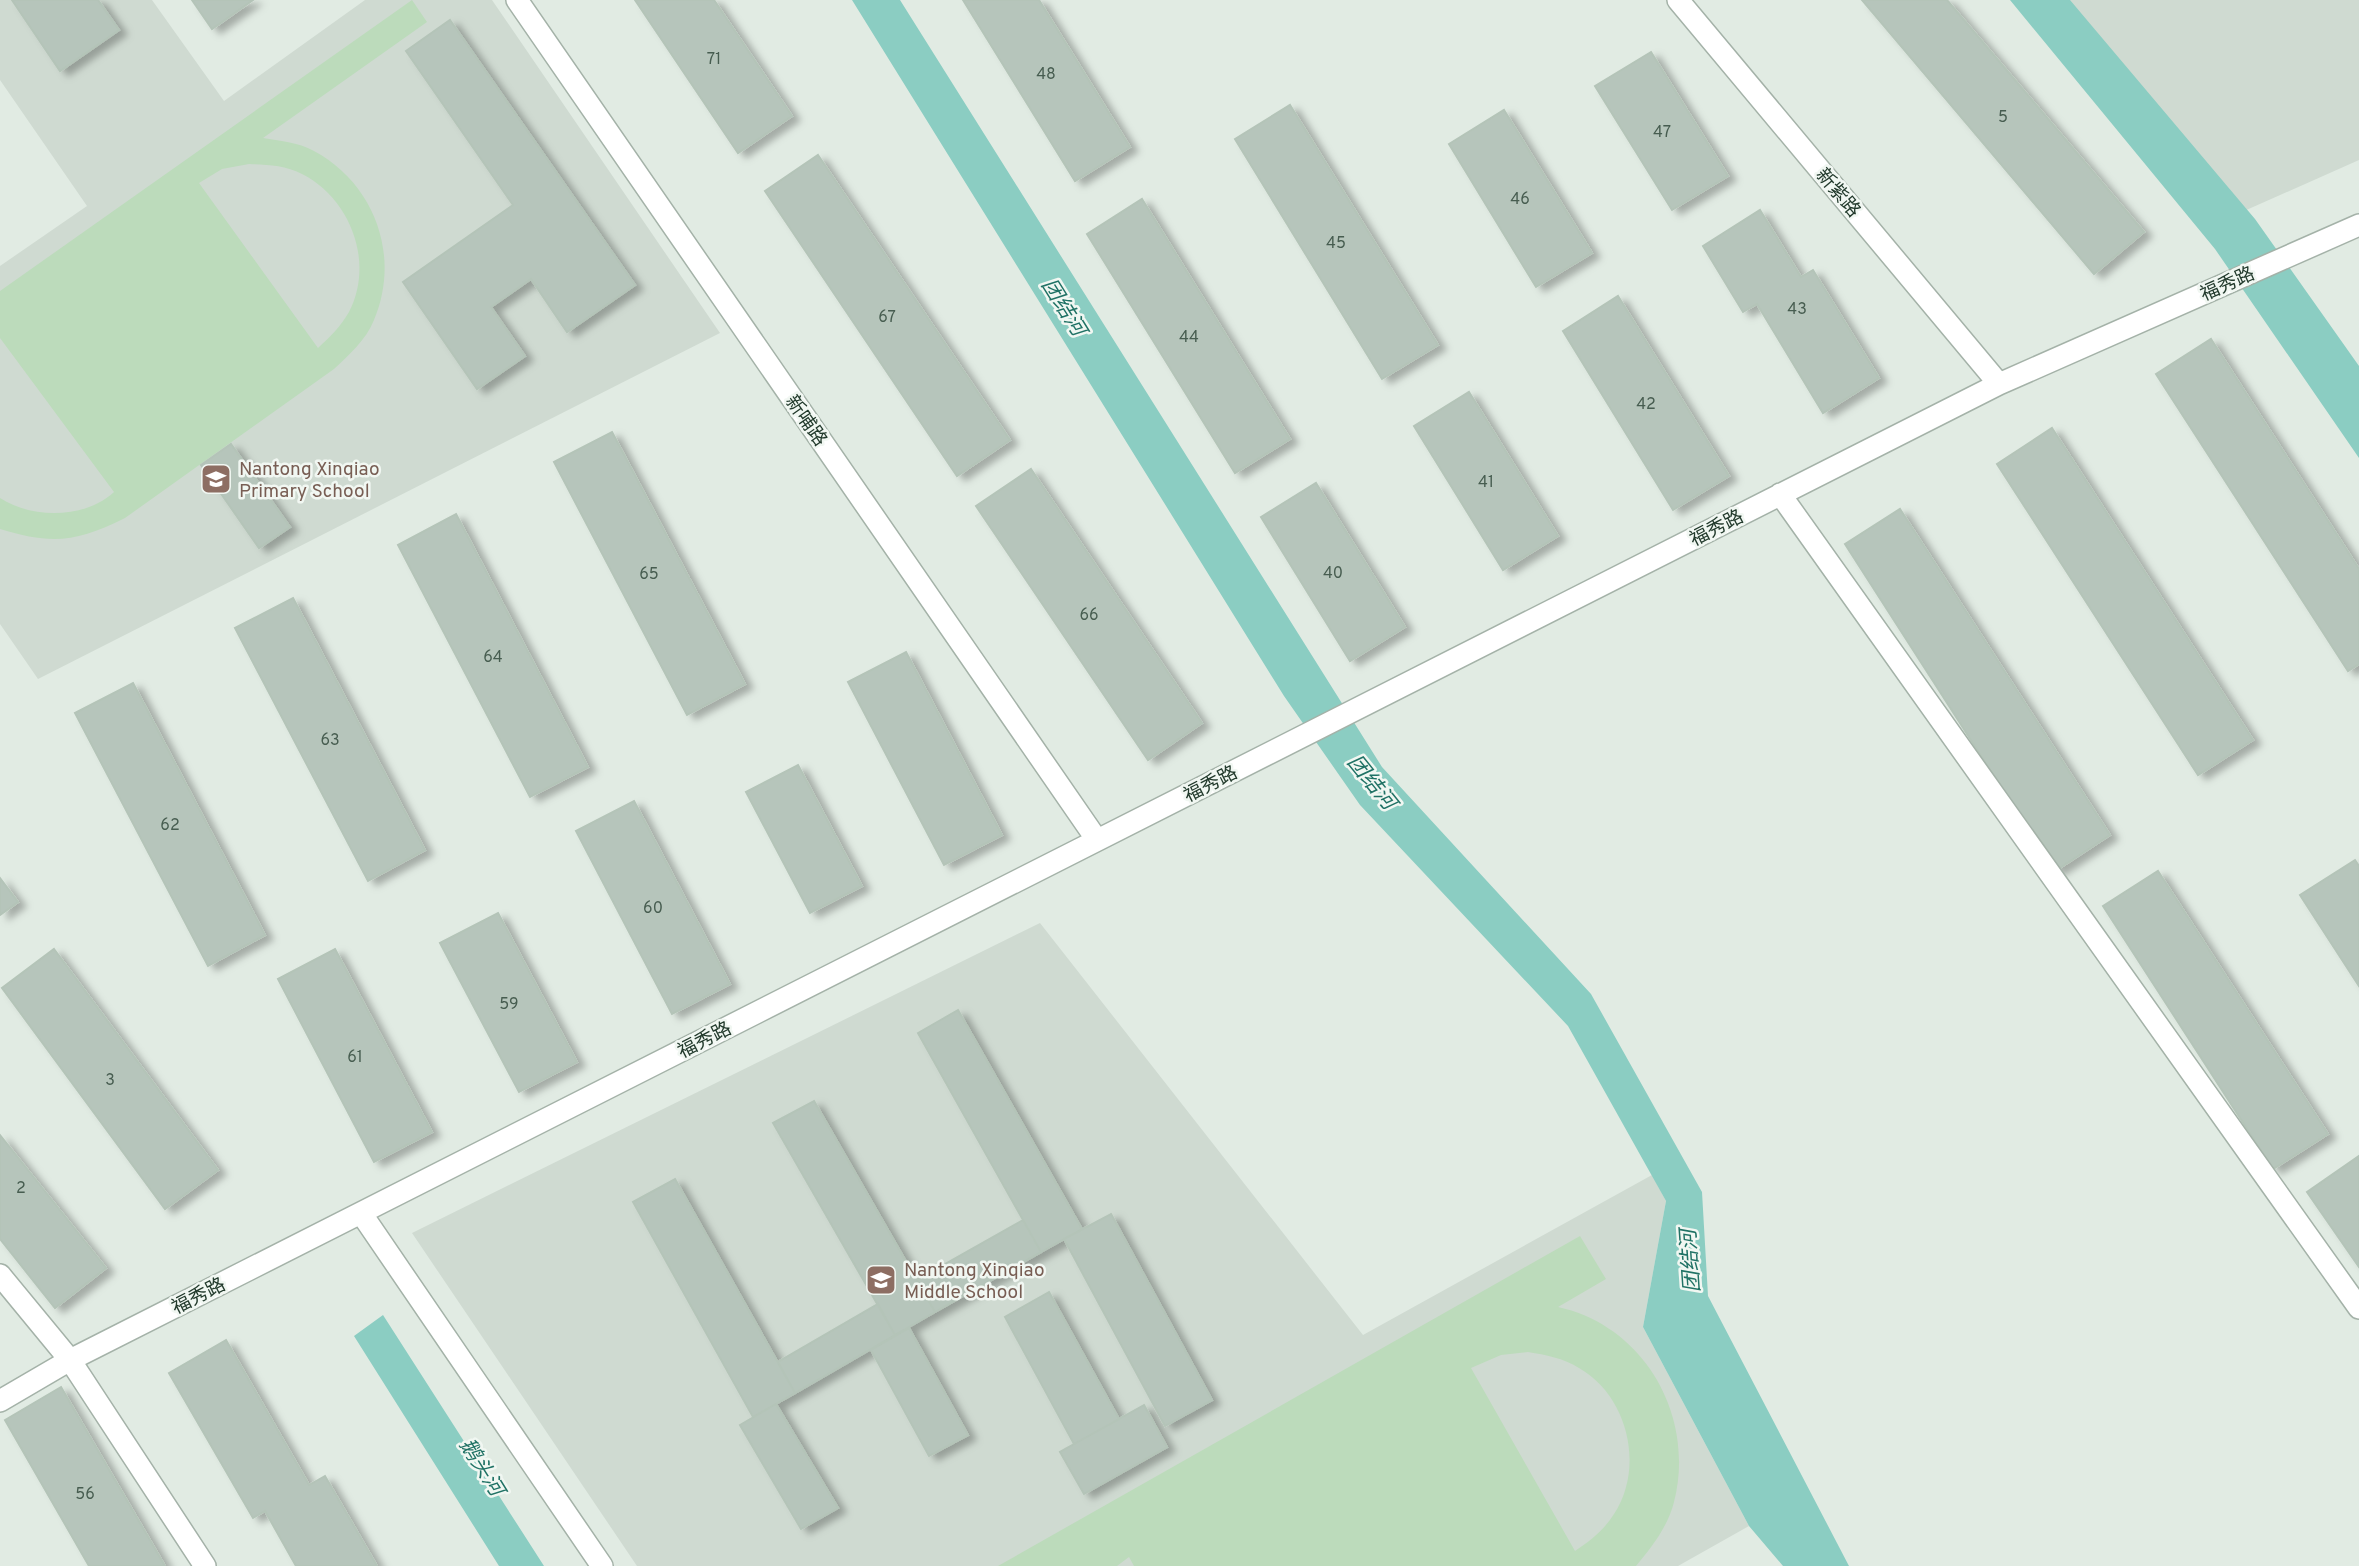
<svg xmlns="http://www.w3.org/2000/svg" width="2359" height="1566" font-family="Overpass,'Noto Sans SC',sans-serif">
	<defs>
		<filter id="shadow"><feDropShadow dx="8" dy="4.5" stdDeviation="3.5" flood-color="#0004"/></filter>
	</defs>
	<rect width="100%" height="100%" fill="#e1ebe3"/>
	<!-- built -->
	<path fill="#cfdad1" d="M0 0H152L224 101 365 0H492L720 333 38 679 0 624V266L87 206 0 80Z
		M2032 0H2359V160L2217 223Z
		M1040 923 1363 1335 1652 1175 1666 1201 1643 1327 1749 1526 1678 1566H637L412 1233Z"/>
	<!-- green -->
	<path fill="#bcdbbb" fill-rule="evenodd" d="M412 0 427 22 263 138C279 141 298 142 314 151 375 184 401 256 374 320 366 340 349 355 334 369L125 518C77 542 52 545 0 529V498C32 519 85 519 114 492L0 338V291ZM249 164C267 165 285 165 302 174 350 198 375 262 349 312 341 326 330 337 318 348L199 183 222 169Z
		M1580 1236 1606 1279 1558 1307C1645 1326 1696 1417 1674 1502 1668 1526 1652 1547 1636 1566H1134L1129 1557 1117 1566H998ZM1528 1352C1546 1355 1563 1358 1579 1368 1628 1396 1645 1467 1614 1514 1604 1530 1590 1541 1575 1551L1471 1368 1501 1355Z"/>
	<!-- water -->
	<path fill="#8bcdc2" d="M852 0H900L1382 767 1591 994 1702 1192 1708 1296 1849 1566H1783L1749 1526 1643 1327 1666 1201 1568 1026 1360 805 1284 696Z
		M2010 0H2070L2255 219 2359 366V458L2215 249Z
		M383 1315 544 1566H499L354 1336Z"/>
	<!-- building -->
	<path fill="#b6c5bb" stroke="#b4c4b8" stroke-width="2" filter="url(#shadow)" d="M12 0H98L119 30 60 71Z
		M192 0H253L212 29Z
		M635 0H714L792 116 738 153Z
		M963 0H1039L1130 147 1075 181Z
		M1862 0H1947L2144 232 2094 274Z
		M450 20 635 285 567 332 531 279 491 307 525 356 477 389 403 282 513 205 406 51Z
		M1651 52 1728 176 1672 210 1595 86Z
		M1290 105 1438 345 1382 379 1235 139Z
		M1504 110 1592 253 1536 287 1449 144Z
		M818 155 1010 440 957 476 765 191Z
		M1142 199 1290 439 1235 473 1087 234Z
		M1760 210 1801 277 1813 270 1879 378 1823 413 1757 304 1743 312 1703 246Z
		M1618 296 1729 476 1673 510 1563 331Z
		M2211 339 2359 569V664L2348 671 2156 374Z
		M1469 392 1558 536 1503 570 1414 426Z
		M2052 428 2253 740 2198 775 1997 464Z
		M612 432 745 684 687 715 554 462Z
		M231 444 290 527 259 548 201 465Z
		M1031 469 1202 723 1148 760 976 506Z
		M1316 483 1405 627 1350 661 1261 517Z
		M1900 509 2110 835 2055 871 1845 544Z
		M456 514 588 767 530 797 398 545Z
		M293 598 425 850 368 881 235 628Z
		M906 652 1002 835 944 865 848 682Z
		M133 683 265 935 208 966 75 713Z
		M798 765 862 886 810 913 746 792Z
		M634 801 730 984 672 1014 576 831Z
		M2355 860 2359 866V986L2300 895Z
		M2158 871 2328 1134 2273 1169 2103 906Z
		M0 878 18 902 0 915Z
		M498 913 577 1062 519 1092 440 943Z
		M54 949 218 1170 165 1209 2 988Z
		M335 949 432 1132 374 1162 278 979Z
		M958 1010 1082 1229 1041 1252 918 1033Z
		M814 1101 935 1312 895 1335 773 1123Z
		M0 1135 106 1268 55 1308 0 1239Z
		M2359 1156V1267L2307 1192Z
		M675 1179 795 1393 753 1417 633 1202Z
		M1111 1214 1212 1400 1165 1426 1064 1239Z
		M1023 1220 1041 1252 935 1312 917 1280Z
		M1049 1292 1119 1419 1074 1444 1005 1317Z
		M878 1304 895 1335 795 1393 778 1362Z
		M909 1328 968 1435 929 1456 871 1350Z
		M226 1340 309 1485 325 1476 377 1566H296L265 1511 253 1518 169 1373Z
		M61 1387 165 1566H89L5 1420Z
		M776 1404 838 1508 801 1529 740 1425Z
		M1144 1405 1167 1447 1084 1494 1060 1452Z"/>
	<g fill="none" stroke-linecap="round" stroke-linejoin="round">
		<!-- street casing -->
		<g stroke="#a4b2a8" stroke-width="24">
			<path id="street" d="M517 0 1097 840
				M1678 0 1999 384
				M1780 494 2359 1308
				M361 1213 602 1566
				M0 1275 70 1360 205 1566
				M0 1401 70 1360 1999 384 2359 225"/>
		</g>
		<!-- street -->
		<use href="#street" stroke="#fff" stroke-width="21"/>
	</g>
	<!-- icons -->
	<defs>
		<g id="school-square" transform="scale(1.575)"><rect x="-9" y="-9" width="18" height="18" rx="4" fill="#8d6e63" stroke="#f1f7f2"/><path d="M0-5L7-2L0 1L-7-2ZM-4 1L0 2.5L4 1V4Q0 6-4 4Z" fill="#fff"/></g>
	</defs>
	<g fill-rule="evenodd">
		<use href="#school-square" x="216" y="479"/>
		<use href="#school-square" x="881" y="1280"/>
	</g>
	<g text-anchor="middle" stroke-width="5" stroke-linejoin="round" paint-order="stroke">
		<!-- number labels -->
		<g font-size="16" fill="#475d50">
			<text x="714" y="64">71</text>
			<text x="1046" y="79">48</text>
			<text x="2003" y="122">5</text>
			<text x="1662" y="137">47</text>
			<text x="1520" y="204">46</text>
			<text x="1336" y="248">45</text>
			<text x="1797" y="314">43</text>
			<text x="887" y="322">67</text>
			<text x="1189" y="342">44</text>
			<text x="1646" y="409">42</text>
			<text x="1486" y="487">41</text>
			<text x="1333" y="578">40</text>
			<text x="649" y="579">65</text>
			<text x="1089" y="620">66</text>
			<text x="493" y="662">64</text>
			<text x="330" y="745">63</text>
			<text x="170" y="830">62</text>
			<text x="653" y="913">60</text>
			<text x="509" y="1009">59</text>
			<text x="355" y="1062">61</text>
			<text x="110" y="1085">3</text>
			<text x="21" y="1193">2</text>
			<text x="85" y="1499">56</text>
		</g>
		<!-- street labels -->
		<g font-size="19" fill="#223a2c" stroke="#f1f7f2">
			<text transform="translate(1839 192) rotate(50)" y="7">新紫路</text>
			<text transform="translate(2227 283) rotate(-24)" y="7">福秀路</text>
			<text transform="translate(807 420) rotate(55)" y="7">新哺路</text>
			<text transform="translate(1716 527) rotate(-27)" y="7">福秀路</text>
			<text transform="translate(1210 783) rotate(-27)" y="7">福秀路</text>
			<text transform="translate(704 1039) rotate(-27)" y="7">福秀路</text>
			<text transform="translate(198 1295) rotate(-27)" y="7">福秀路</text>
		</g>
		<!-- education labels -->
		<g font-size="19" fill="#785e54" stroke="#f1f7f2" text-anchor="start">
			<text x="239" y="475">Nantong Xinqiao<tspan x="239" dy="22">Primary School</tspan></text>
			<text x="904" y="1276">Nantong Xinqiao<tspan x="904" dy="22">Middle School</tspan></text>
		</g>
		<!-- water labels -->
		<g font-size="21" font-style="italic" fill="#207265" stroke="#f1f7f2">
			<text transform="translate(1064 307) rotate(58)" y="7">团结河</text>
			<text transform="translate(1372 782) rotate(51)" y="7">团结河</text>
			<text transform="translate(1690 1261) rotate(-94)" y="7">团结河</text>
			<text transform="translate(482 1467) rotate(58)" y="7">鹅头河</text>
		</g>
	</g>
</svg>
